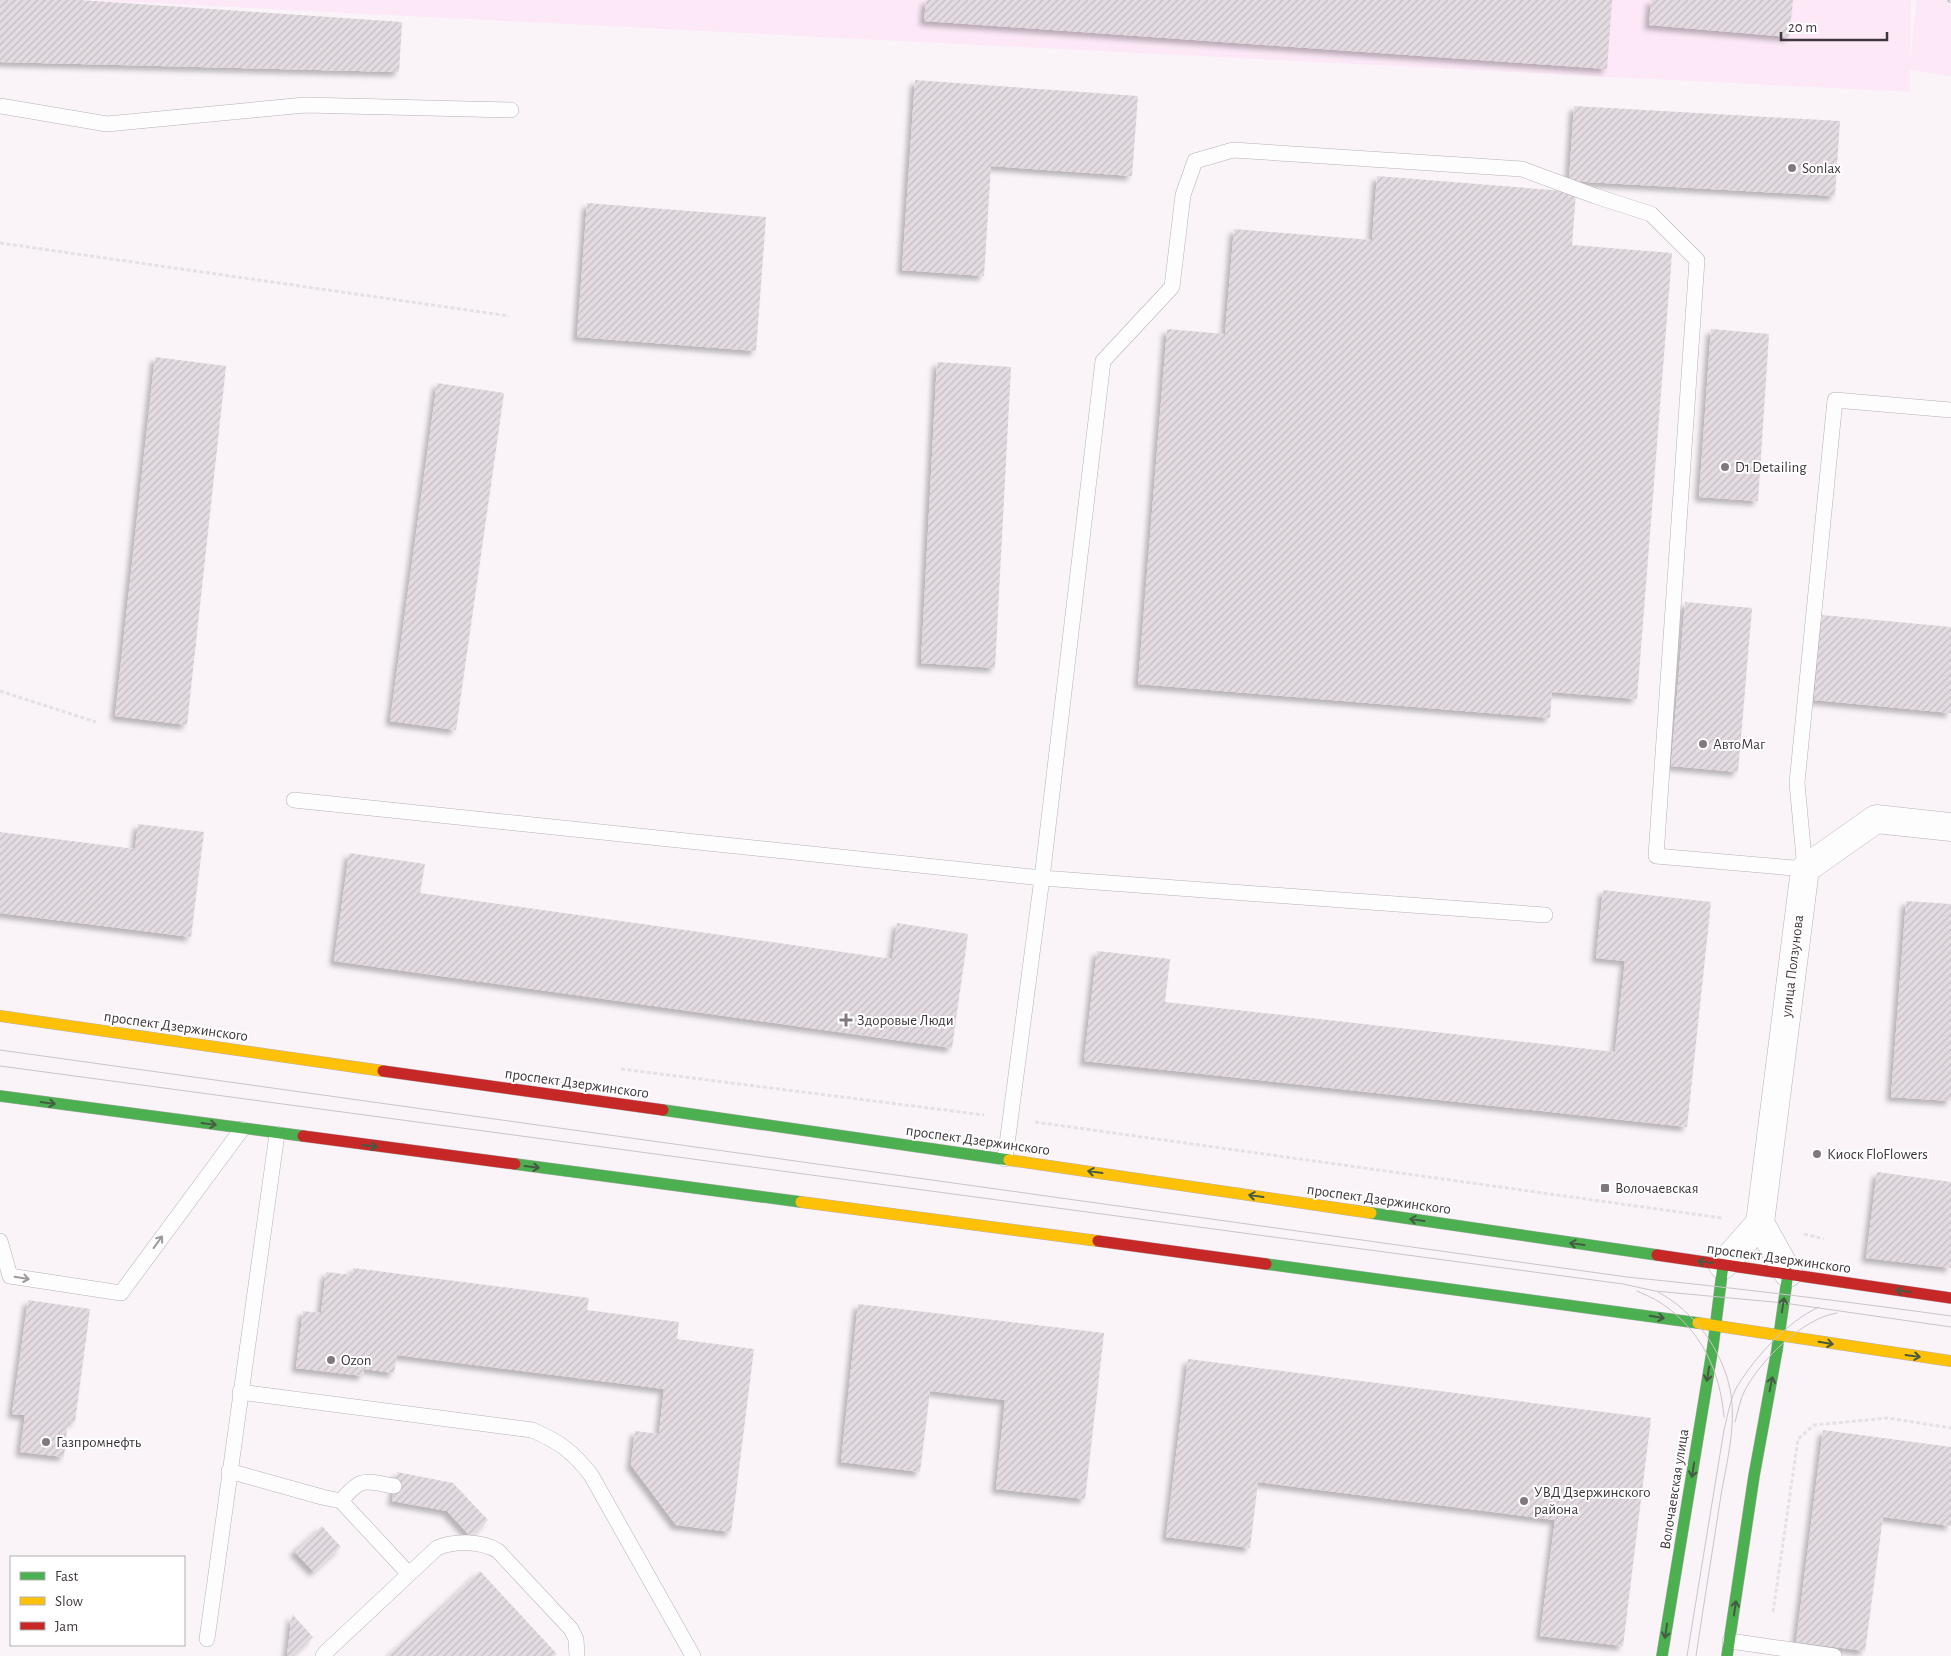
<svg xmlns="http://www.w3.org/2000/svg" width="1951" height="1656" font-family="'Alegreya Sans',sans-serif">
	<defs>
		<pattern id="building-hatch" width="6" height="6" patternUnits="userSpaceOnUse" patternTransform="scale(1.25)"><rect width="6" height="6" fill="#e3dbe1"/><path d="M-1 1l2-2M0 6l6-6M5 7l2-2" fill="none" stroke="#c4bdc2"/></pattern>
		<filter id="shadow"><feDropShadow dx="-4.5" dy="4.5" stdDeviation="2.5" flood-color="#0004"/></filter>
	</defs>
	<rect width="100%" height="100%" fill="#faf4f9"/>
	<!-- built -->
	<path fill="#fce8f7" d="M91 0H1911L1910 61 1917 0H1951V76L1910 70V92Z"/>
	<!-- building -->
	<path fill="url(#building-hatch)" filter="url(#shadow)" d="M0 0H80L402 22 399 72 0 62Z
		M926 0H1612L1607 69 924 21Z
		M1651 0H1793L1789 37 1649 25Z
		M915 80 1138 96 1132 176 991 166 984 276 902 270Z
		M1574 106 1840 121 1835 196 1569 181Z
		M1377 176 1576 192 1572 245 1672 253 1637 699 1552 692 1550 718 1138 684 1167 329 1225 334 1234 229 1372 240Z
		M587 203 766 217 756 351 577 337Z
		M1711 329 1769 334 1758 501 1699 497Z
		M155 357 226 366 187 725 115 716Z
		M937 362 1011 367 995 668 921 663Z
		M437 383 504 393 456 730 390 721Z
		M1685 602 1752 608 1738 772 1671 766Z
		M1822 615 1951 627V713L1814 700Z
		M138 824 204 832 191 937 0 913V832L135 849Z
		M349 853 425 864 420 893 892 959 897 923 968 934 952 1048 334 961Z
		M1603 890 1711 902 1687 1127 1084 1061 1097 951 1170 959 1165 1002 1615 1052 1625 961 1596 958Z
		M1906 901 1951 904V1101L1891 1097Z
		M1877 1172 1951 1182V1268L1866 1258Z
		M353 1268 589 1298 587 1310 679 1322 677 1339 754 1349 731 1532 676 1525 631 1465 635 1431 659 1434 664 1389 397 1355 394 1373 364 1369 363 1376 296 1368 303 1311 321 1313 326 1272 352 1275Z
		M28 1300 90 1309 75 1422 68 1421 64 1457 20 1452 25 1415 12 1414Z
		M858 1304 1104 1333 1085 1499 996 1489 1005 1400 930 1391 920 1472 841 1462Z
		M1188 1359 1651 1418 1623 1646 1540 1636 1555 1520 1258 1482 1250 1548 1166 1537Z
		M1823 1430 1951 1447V1526L1883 1517 1865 1651 1796 1642Z
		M397 1472 453 1483 488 1520 471 1537 447 1511 392 1501Z
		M322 1526 341 1547 314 1572 294 1551Z
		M480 1571 557 1654 554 1656H388Z
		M292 1614 313 1637 293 1656H287Z"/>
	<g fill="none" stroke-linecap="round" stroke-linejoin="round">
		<!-- lane casing -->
		<g stroke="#b7b0b6" stroke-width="16">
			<path id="lane" d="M0 106 107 124 305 105 511 110
				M294 800 1042 878 1545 915
				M1005 1159 1042 878 1103 361 1172 287 1183 195 1195 161 1233 150 1522 169 1595 196 1651 214 1697 260 1656 856 1805 869 1797 783 1835 400 1951 410
				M0 1241 10 1276 121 1293 242 1129
				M240 1392 532 1430C560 1442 572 1451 591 1475L693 1656
				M229 1471 322 1497 341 1501C362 1476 364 1481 394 1486
				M341 1501 409 1574
				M207 1639 277 1134
				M1730 1641 1834 1656
				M323 1656 327 1651 437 1548C454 1540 482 1541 498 1551L571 1629 576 1639 577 1656"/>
		</g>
		<!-- street casing -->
		<g stroke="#b7b0b6" stroke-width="29">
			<path id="street" d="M1760 1223 1788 1273
				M1723 1265 1760 1223 1805 869 1876 819 1951 827"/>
		</g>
		<!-- fast casing -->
		<g stroke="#b7b0b6" stroke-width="12">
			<path id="fast" d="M0 1096 303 1136
				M663 1110 1009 1160
				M515 1164 801 1202
				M1371 1213 1657 1255
				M1266 1264 1698 1323
				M1662 1656 1713 1346 1723 1265
				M1727 1656 1754 1476 1777 1350 1788 1273"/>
		</g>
		<!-- slow casing -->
		<g stroke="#b7b0b6" stroke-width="12">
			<path id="slow" d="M0 1016 383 1071
				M1009 1160 1371 1213
				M801 1202 1098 1241
				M1698 1323 1951 1361"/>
		</g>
		<!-- jam casing -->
		<g stroke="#b7b0b6" stroke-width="12">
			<path id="jam" d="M383 1071 663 1110
				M303 1136 515 1164
				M1098 1241 1266 1264
				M1657 1255 1951 1298"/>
		</g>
		<!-- path -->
		<path stroke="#e4e1e3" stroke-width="3" stroke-dasharray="4 2.5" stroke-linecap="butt" d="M0 243 509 316
			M0 691 96 722
			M621 1069 984 1115
			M1035 1122 1722 1218
			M1804 1234 1824 1239
			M1773 1612 1798 1439 1814 1425 1888 1418 1951 1428"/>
		<!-- lane -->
		<use href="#lane" stroke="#fefdfe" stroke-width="15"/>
		<!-- street -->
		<use href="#street" stroke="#fefdfe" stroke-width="28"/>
		<!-- fast -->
		<use href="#fast" stroke="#4caf50" stroke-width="11"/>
		<!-- slow -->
		<use href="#slow" stroke="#ffc107" stroke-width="11"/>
		<!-- jam -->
		<use href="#jam" stroke="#c62828" stroke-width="11"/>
		<!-- tram -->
		<path stroke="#c8c5c7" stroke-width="1" d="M0 1050 1627 1277C1736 1288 1843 1301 1951 1316
			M0 1066 1623 1284 1655 1291 1784 1303 1951 1327
			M1637 1291C1645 1295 1654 1298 1661 1303 1701 1330 1720 1370 1724 1417
			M1658 1292C1694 1311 1722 1350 1730 1389 1737 1423 1727 1461 1721 1495 1713 1548 1704 1602 1696 1656
			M1735 1422C1738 1412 1740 1399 1745 1390 1761 1360 1803 1318 1837 1313
			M1687 1656 1724 1430C1728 1415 1730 1398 1738 1385 1756 1356 1788 1321 1819 1307"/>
		<!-- rail casing -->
		<g stroke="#c8c5c7" stroke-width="5.5">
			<path id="rail" d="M1950 0H1951"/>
		</g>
		<!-- rail -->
		<use href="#rail" stroke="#fff" stroke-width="4" stroke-dasharray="11" stroke-linecap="butt"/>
	</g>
	<!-- one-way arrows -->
	<defs><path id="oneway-shaft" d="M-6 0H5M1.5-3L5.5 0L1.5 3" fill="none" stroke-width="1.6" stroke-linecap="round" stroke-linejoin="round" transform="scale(1.25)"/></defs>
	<g stroke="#445a43">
		<use href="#oneway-shaft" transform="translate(48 1103) rotate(8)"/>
		<use href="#oneway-shaft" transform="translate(209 1124) rotate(8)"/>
		<use href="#oneway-shaft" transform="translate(370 1146) rotate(7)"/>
		<use href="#oneway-shaft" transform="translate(532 1167) rotate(7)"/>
		<use href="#oneway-shaft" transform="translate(1095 1172) rotate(-172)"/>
		<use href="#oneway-shaft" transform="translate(1256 1196) rotate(-172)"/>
		<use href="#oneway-shaft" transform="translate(1417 1220) rotate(-172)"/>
		<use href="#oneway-shaft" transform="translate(1577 1244) rotate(-172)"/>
		<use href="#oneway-shaft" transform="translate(1705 1262) rotate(-172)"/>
		<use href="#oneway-shaft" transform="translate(1903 1291) rotate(-172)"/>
		<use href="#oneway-shaft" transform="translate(1783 1305) rotate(-81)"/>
		<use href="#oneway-shaft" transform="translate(1657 1317) rotate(9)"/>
		<use href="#oneway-shaft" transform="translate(1826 1343) rotate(9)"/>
		<use href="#oneway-shaft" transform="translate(1913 1356) rotate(8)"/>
		<use href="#oneway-shaft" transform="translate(1708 1374) rotate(99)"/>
		<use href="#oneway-shaft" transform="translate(1771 1384) rotate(-79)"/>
		<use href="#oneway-shaft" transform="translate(1693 1470) rotate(99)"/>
		<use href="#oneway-shaft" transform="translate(1735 1608) rotate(-82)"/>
		<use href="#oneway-shaft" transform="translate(1666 1631) rotate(99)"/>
	</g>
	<g stroke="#9f9a9e">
		<use href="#oneway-shaft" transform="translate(158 1242) rotate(-54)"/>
		<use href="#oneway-shaft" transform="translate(22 1278) rotate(9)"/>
	</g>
	<!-- markers -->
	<g fill="#81787f" stroke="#fff" stroke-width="2">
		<circle cx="1792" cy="168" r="5"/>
		<circle cx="1725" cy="467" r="5"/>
		<circle cx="1703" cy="744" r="5"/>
		<path d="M843.5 1012.5h5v5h5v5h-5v5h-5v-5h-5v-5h5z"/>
		<circle cx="1817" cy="1154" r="5"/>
		<rect x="1600" y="1183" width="10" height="10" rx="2.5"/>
		<circle cx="331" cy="1360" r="5"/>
		<circle cx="46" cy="1442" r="5"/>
		<circle cx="1524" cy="1501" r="5"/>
	</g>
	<g text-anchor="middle" stroke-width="4" stroke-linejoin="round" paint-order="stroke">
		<!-- poi labels -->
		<g font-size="15" fill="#40363d" stroke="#fff" text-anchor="start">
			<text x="1802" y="173">Sonlax</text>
			<text x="1735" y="472">D1 Detailing</text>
			<text x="1713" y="749">АвтоМаг</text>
			<text x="857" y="1025">Здоровые Люди</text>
			<text x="1827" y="1159">Киоск FloFlowers</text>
			<text x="1615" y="1193">Волочаевская</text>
			<text x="341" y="1365">Ozon</text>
			<text x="56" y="1447">Газпромнефть</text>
			<text x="1534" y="1497">УВД Дзержинского<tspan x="1534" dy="17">района</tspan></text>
		</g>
		<!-- street labels -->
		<g font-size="15" fill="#40363d" stroke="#fff">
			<text transform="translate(1792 966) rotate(-83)" y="5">улица Ползунова</text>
			<text transform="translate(176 1026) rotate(8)" y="5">проспект Дзержинского</text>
			<text transform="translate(577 1083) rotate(8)" y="5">проспект Дзержинского</text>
			<text transform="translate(978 1140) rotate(8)" y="5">проспект Дзержинского</text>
			<text transform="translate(1379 1199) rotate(8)" y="5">проспект Дзержинского</text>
			<text transform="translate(1779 1258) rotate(8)" y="5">проспект Дзержинского</text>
			<text transform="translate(1674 1489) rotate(-81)" y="5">Волочаевская улица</text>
		</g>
	</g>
	<!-- legend -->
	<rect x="10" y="1556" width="175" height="90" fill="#ffffff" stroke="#b3afb1"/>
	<rect x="20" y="1572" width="25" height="8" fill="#4caf50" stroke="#b3afb1"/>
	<text x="55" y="1581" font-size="15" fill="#40363d">Fast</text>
	<rect x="20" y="1597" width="25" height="8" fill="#ffc107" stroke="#b3afb1"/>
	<text x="55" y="1606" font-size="15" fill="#40363d">Slow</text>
	<rect x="20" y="1622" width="25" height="8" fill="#c62828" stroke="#b3afb1"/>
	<text x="55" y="1631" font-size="15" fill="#40363d">Jam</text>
	<!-- scale -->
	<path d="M1781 32v8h106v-8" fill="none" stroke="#40363d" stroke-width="2.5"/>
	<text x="1788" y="32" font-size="15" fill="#40363d" stroke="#ffffff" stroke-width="4" paint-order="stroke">20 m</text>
</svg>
